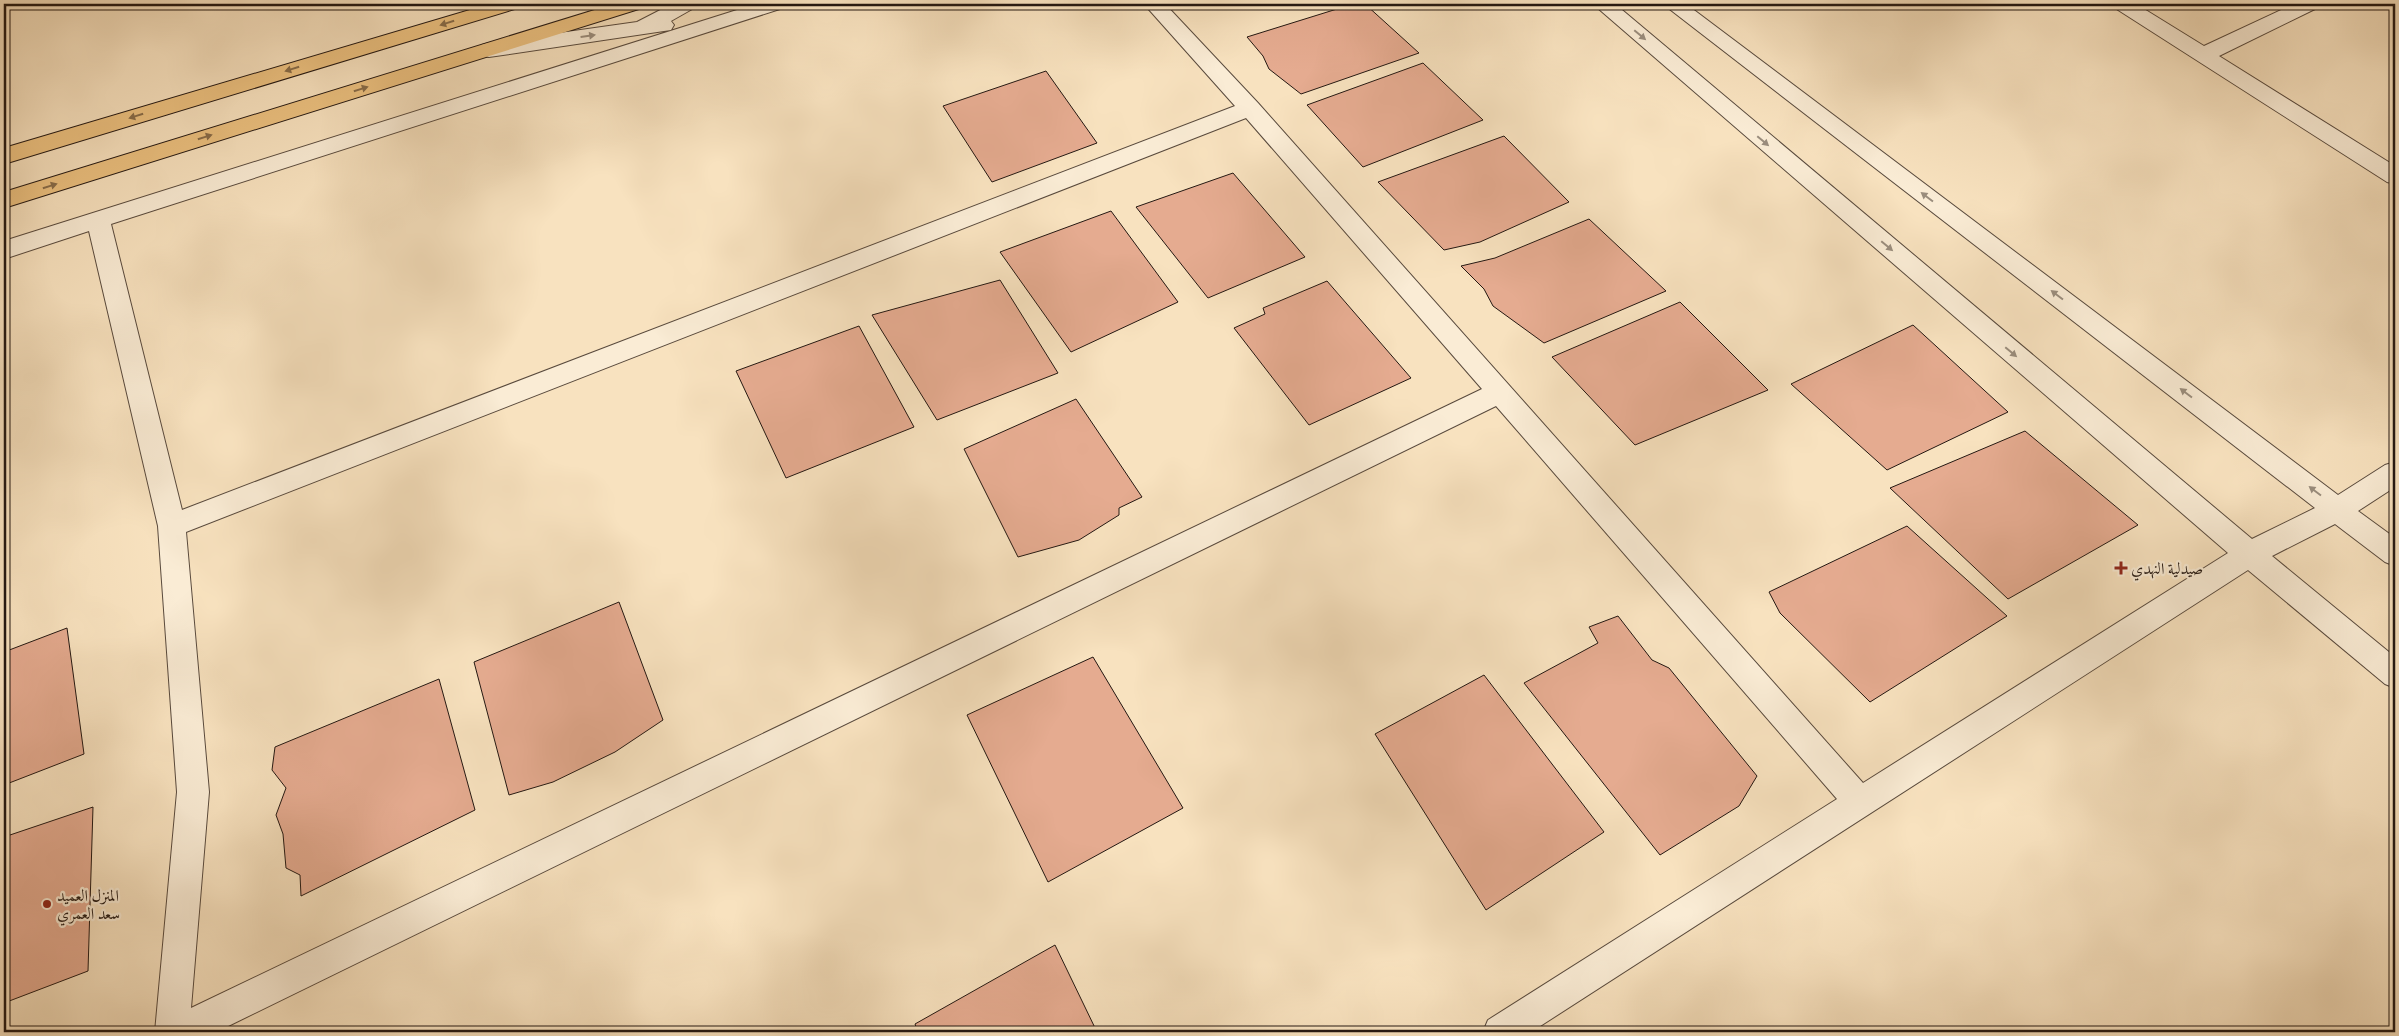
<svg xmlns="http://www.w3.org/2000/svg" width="2399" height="1036" font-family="'IM FELL French Canon',Amiri,serif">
	<rect width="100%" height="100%" fill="#f8e2bf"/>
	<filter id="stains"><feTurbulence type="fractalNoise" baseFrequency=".004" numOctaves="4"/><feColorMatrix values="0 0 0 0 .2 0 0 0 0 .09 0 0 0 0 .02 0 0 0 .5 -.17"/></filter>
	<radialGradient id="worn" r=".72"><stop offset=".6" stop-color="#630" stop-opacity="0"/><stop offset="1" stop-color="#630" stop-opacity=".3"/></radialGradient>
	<!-- building -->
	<path fill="#e5ab90" stroke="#241812" d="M1353 4H1365L1419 53 1301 94 1269 69 1263 56 1247 37Z
		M1423 63 1483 120 1363 167 1307 105Z
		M1046 71 1097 143 992 182 943 106Z
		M1504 136 1569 202 1480 242 1444 250 1378 182Z
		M1233 173 1305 257 1208 298 1136 207Z
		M1111 211 1178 302 1071 352 1000 252Z
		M1589 219 1666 291 1544 343 1493 306 1484 289 1461 266 1495 258Z
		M1000 280 1058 373 937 420 872 315Z
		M1327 281 1411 378 1309 425 1234 328 1265 314 1263 308Z
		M1680 302 1768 390 1635 445 1552 357Z
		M1913 325 2008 412 1887 470 1791 384Z
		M859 326 914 427 786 478 736 371Z
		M1076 399 1142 497 1119 508V515L1079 540 1018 557 964 449Z
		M2025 431 2138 525 2008 599 1890 488Z
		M1907 526 2007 616 1870 702 1780 613 1769 592Z
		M619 602 663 720 615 752 553 782 509 795 474 662Z
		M1618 616 1652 660 1669 668 1757 776 1739 806 1660 855 1524 683 1598 643 1589 627Z
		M67 628 84 754 4 785V652Z
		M1093 657 1183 808 1048 882 967 715Z
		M1484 675 1604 832 1486 910 1375 734Z
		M439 679 475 810 301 896 300 875 286 868 283 834 276 815 286 788 272 770 275 747Z
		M93 807 88 971 4 1003V837Z
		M1055 945 1097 1032H918L915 1024Z"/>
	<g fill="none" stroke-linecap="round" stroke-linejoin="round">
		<!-- minor casing -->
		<g stroke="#594a3d" stroke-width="2">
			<path id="minor" d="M672 4H697L694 8 671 21 674 25 671 30 664 31 489 57 482 55 479 50 482 45 489 43 637 22Z
				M756 4H786L783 8 111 224 182 510 1235 106 1144 4H1165L1258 103 1863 783 2228 553 1593 4H1615L2252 539 2315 508 1663 4H1686L2338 495 2385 465 2395 462V487L2358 511 2395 538V566L2385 562 2335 524 2272 556 2395 657V688L2385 684 2248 570 1531 1032H1483L1488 1020 1837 799 1496 406 216 1032H155L177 792 158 526 89 231 4 259V241ZM1246 118 1482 389 191 1008 209 792 186 532Z
				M2112 4H2136L2204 46 2294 4H2320L2317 8 2219 56 2395 166V184L2387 182 2115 8Z"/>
		</g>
		<!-- major casing -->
		<g stroke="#241812" stroke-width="2">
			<path id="major" d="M490 4H521L518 8 4 164V148Z
				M614 4H645L642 8 4 208V192Z"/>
		</g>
		<!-- minor -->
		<use href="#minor" fill="#faecd5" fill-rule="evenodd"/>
		<!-- major -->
		<use href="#major" fill="#ecc180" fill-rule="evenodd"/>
	</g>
	<!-- one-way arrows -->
	<defs><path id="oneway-solid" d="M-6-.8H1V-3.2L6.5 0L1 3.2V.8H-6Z" transform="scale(1.25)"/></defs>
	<g fill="#886c49">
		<use href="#oneway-solid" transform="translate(447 23) rotate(163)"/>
		<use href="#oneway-solid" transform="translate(292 69) rotate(163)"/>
		<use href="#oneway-solid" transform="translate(361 89) rotate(-17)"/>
		<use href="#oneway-solid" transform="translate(136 116) rotate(163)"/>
		<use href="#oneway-solid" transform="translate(205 137) rotate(-17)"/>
		<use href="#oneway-solid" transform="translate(50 186) rotate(-17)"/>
	</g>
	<g fill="#9a8d7d">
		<use href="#oneway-solid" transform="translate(1640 35) rotate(40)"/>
		<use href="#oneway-solid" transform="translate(588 36) rotate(-8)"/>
		<use href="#oneway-solid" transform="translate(1763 141) rotate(40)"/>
		<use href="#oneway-solid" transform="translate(1927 197) rotate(-143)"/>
		<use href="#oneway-solid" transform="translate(1887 246) rotate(40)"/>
		<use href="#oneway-solid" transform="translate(2057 295) rotate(-143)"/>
		<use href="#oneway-solid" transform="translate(2011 352) rotate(40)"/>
		<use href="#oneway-solid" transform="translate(2186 393) rotate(-143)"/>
		<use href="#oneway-solid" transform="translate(2315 491) rotate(-143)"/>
	</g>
	<!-- markers -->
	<g fill="#8f2418" stroke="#faecd5" stroke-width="2">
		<path d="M2118.5 560.5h5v5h5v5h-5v5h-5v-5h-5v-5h5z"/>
		<circle cx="47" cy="904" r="5"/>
	</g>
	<g text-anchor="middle" stroke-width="4.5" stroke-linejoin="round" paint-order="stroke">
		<!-- poi labels -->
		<g font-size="16" fill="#241812" stroke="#faecd5" text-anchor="start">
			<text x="2131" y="574">صيدلية النهدي</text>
			<text x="57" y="901">المنزل العميد<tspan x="57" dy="18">سعد العمري</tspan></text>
		</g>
	</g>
	<!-- margin -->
	<rect width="2399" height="1036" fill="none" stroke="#f8e2bf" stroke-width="20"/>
	<rect x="5" y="5" width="2389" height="1026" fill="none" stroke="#241812" stroke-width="2.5"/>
	<rect x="10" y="10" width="2379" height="1016" fill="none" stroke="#241812"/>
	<rect width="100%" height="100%" filter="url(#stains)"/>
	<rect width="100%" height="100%" fill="url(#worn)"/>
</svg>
